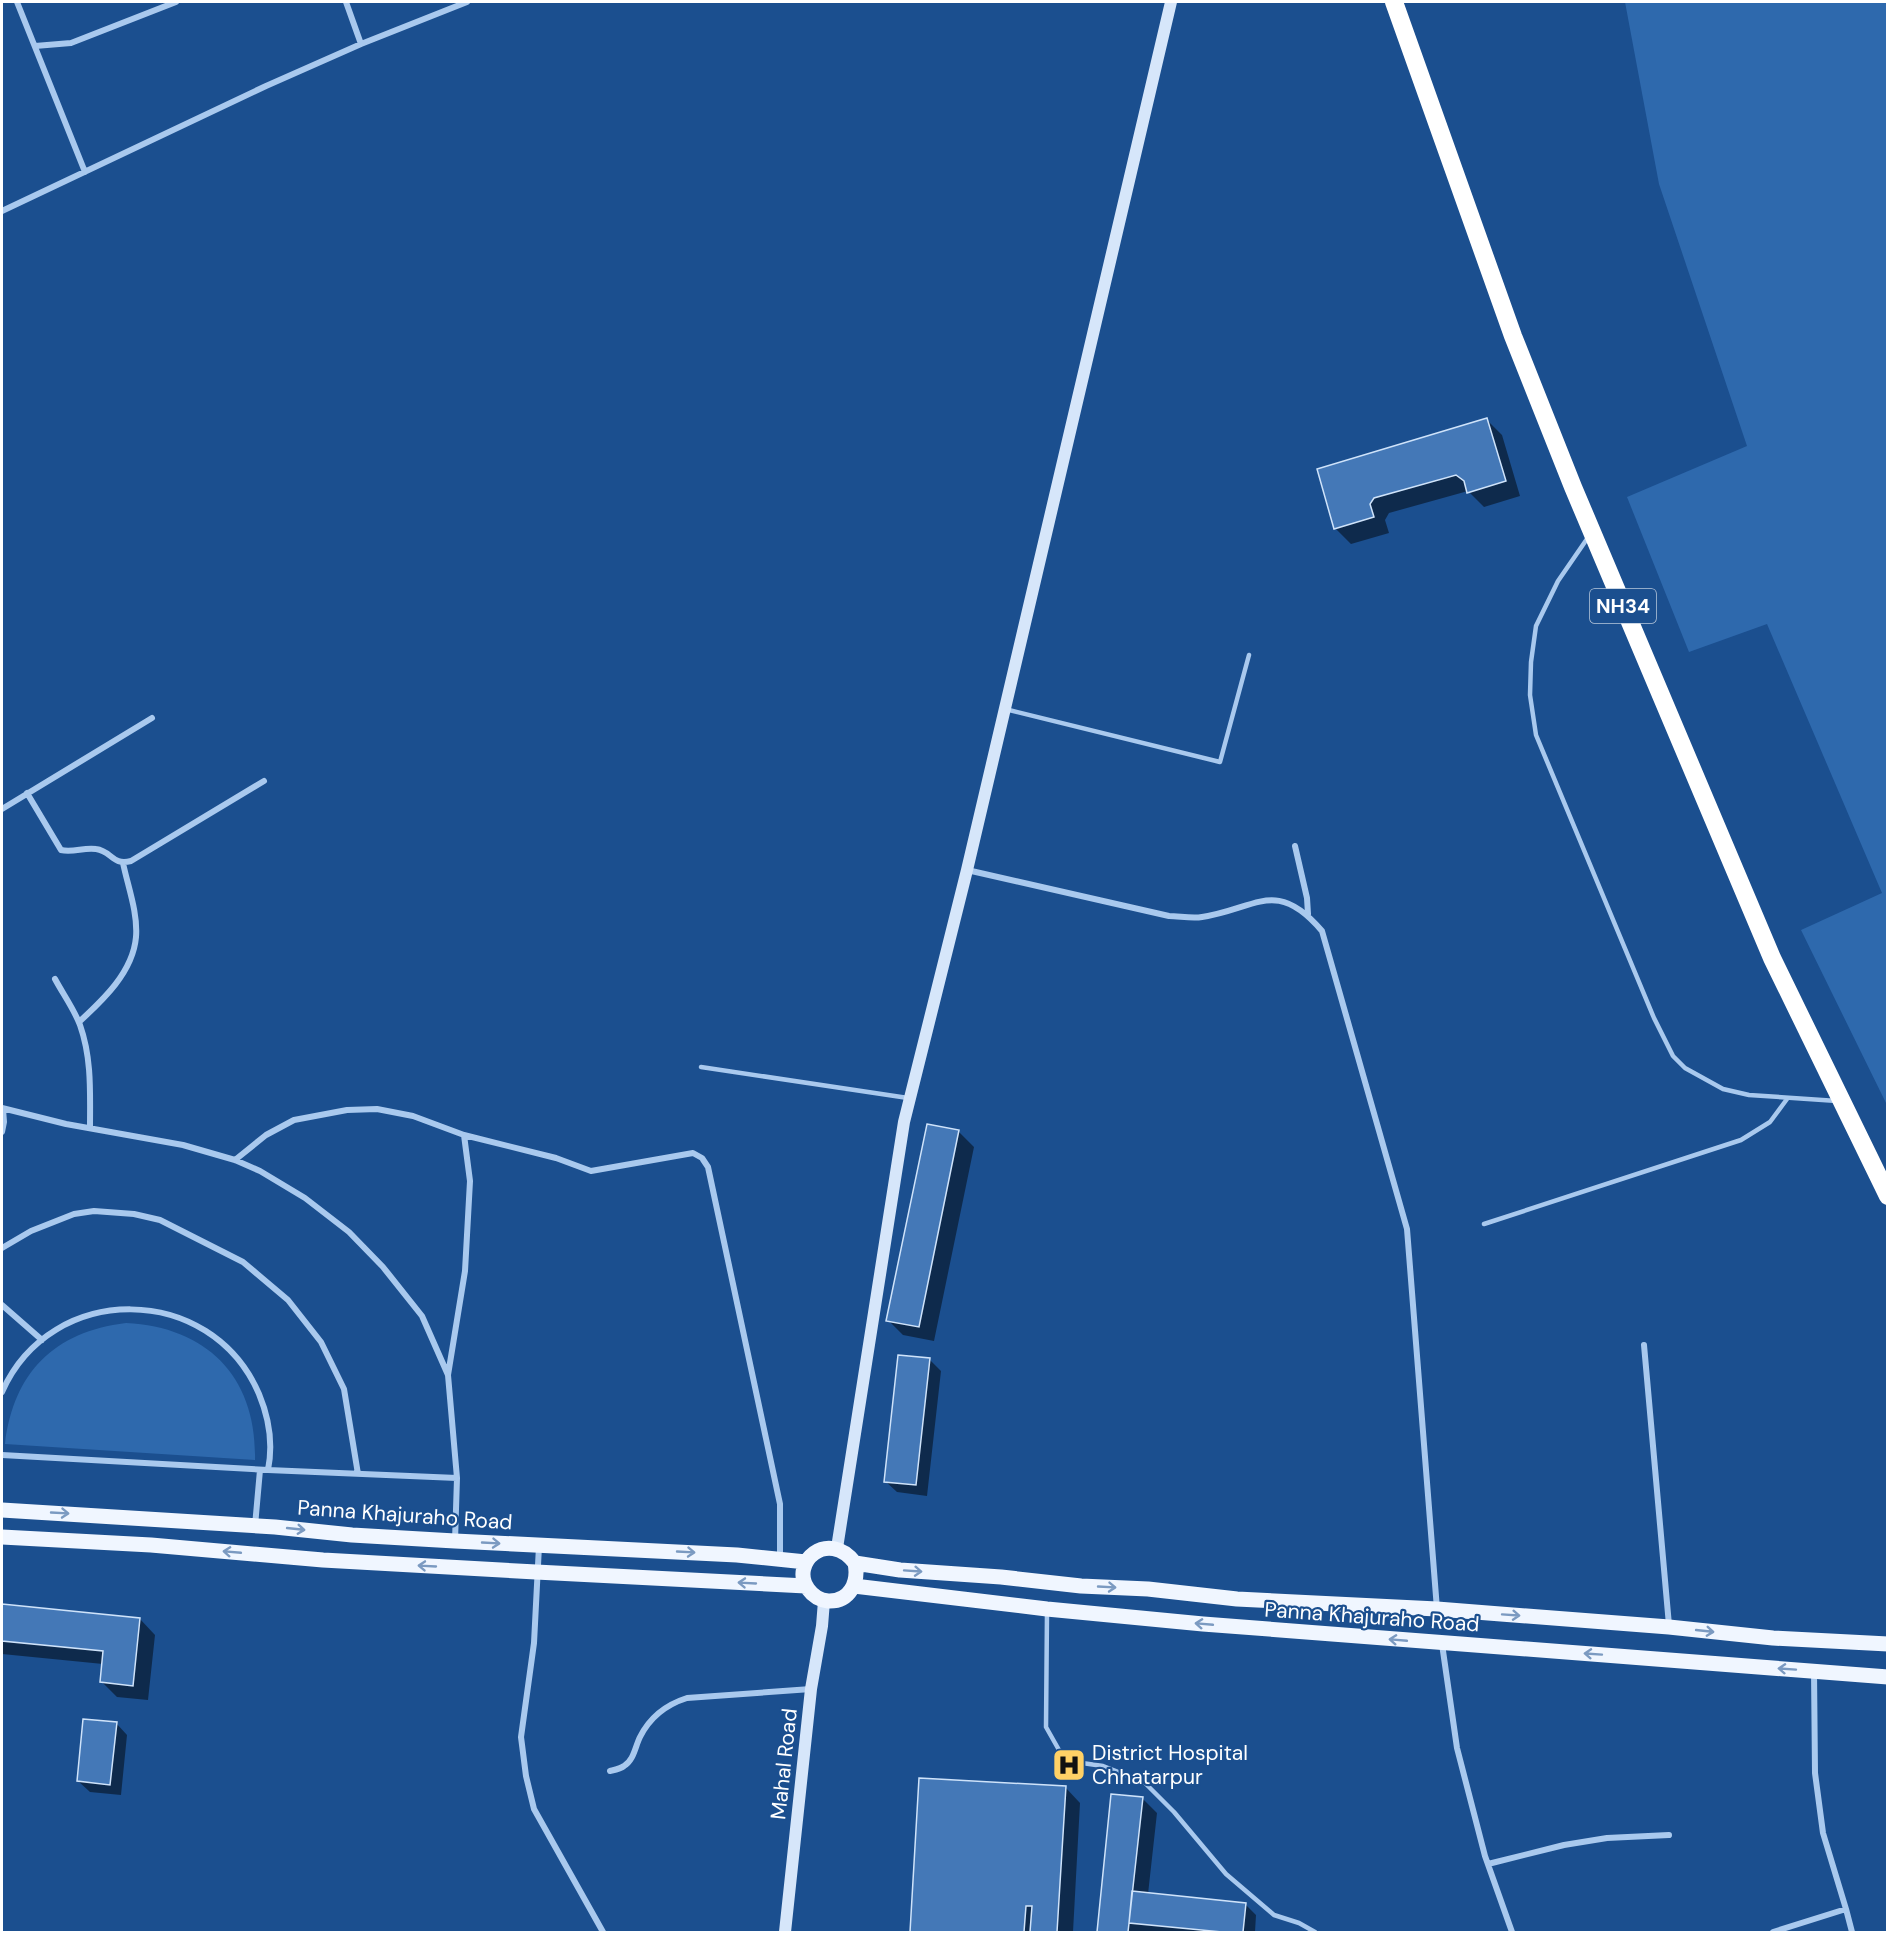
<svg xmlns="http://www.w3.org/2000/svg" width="1889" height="1934" font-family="'DM Sans',sans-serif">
	<rect width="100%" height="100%" fill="#1b4f8f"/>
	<!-- green -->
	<path fill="#2e69ad" d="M1625 2H1887V1105L1801 930 1882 893 1767 624 1689 652 1627 497 1747 446 1659 184Z
		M126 1323C208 1327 257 1378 255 1460L5 1444C14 1372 54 1332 126 1323Z"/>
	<!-- shadow -->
	<path fill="#0007" d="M1487 420 1502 435 1520 496 1484 507 1468 491 1389 513 1385 520 1389 533 1351 544 1336 529 1319 470Z
		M959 1132 974 1147 934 1341 903 1335 888 1320Z
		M930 1360 941 1371 927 1496 897 1492 885 1481Z
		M2 1606 140 1619 155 1635 148 1700 117 1697 102 1682 103 1664 2 1654Z
		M116 1723 127 1735 121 1795 90 1792 78 1781Z
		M921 1780 1065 1787 1080 1803 1073 1932H912Z
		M1113 1795 1142 1798 1157 1813 1148 1894 1245 1904 1256 1915 1255 1932H1098Z"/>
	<!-- building -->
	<path fill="#4478b7" stroke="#cfe3fa" stroke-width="1.5" d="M1487 418 1506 481 1467 493 1464 481 1456 475 1374 498 1370 504 1374 517 1334 529 1317 469Z
		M927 1124 959 1130 919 1327 886 1321Z
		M898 1355 930 1358 916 1485 884 1482Z
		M2 1604 140 1618 133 1686 100 1682 103 1651 2 1641Z
		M83 1719 117 1722 110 1785 77 1781Z
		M919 1778 1066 1786 1057 1932H1030L1032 1906H1026L1024 1932H910Z
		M1111 1794 1143 1797 1128 1932H1097Z
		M1132 1891 1246 1903 1243 1932H1222L1129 1923Z"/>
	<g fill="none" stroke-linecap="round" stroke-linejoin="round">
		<!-- lane -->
		<path stroke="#a9c9ee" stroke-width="4.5" d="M1589 536 1558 581 1536 626 1531 662 1530 695 1536 735 1654 1018 1673 1056 1685 1068 1723 1089 1749 1095 1837 1101
			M1005 709 1220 762 1249 655
			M701 1067 908 1098
			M1484 1224 1741 1140 1770 1122 1787 1099
			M1047 1612 1046 1727 1059 1750 1075 1762 1103 1766 1144 1782 1174 1812 1226 1874 1274 1915 1299 1923 1315 1932"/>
		<!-- street -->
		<path stroke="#a9c9ee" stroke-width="6" d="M17 2 85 172
			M346 2 361 44
			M35 46 71 43 176 2
			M2 211 266 86 361 44 467 2
			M27 793 61 850C73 853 84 847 96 849 112 851 112 866 131 861L264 781
			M2 809 152 718
			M1295 846 1307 898 1308 914
			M967 870 1169 916C1179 916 1192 919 1202 917 1256 909 1276 877 1322 931L1407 1229 1437 1609
			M55 979C63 994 74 1009 80 1025 92 1059 90 1093 90 1128
			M79 1022C103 1000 133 972 136 937 138 913 128 887 123 863
			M2 1108 66 1124 183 1145 235 1160 260 1171 305 1198 349 1232 383 1267 422 1316 448 1375 457 1478 455 1541
			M2 1132 4 1122 3 1109
			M235 1160 266 1135 294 1120 347 1110 377 1109 413 1116 464 1135 556 1158 591 1171 693 1153 702 1158 708 1167 780 1504V1558
			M2 1248 31 1231 74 1214 94 1211 134 1214 160 1220 243 1262 288 1300 321 1342 344 1389 358 1474
			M2 1305 42 1340
			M1644 1345 1669 1625
			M448 1375 465 1271 470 1181 464 1135
			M2 1392C51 1281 211 1282 259 1394 269 1418 273 1445 268 1470
			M2 1455 268 1470 457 1478
			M255 1526 260 1470
			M539 1546 534 1643 521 1737 526 1776 534 1809 603 1932
			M1442 1644 1457 1748 1485 1856 1512 1932
			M1814 1671 1815 1773 1823 1833 1846 1909
			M610 1771C614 1770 620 1769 624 1766 634 1760 635 1747 640 1737 650 1717 665 1705 687 1698L811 1689
			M1488 1864 1564 1845 1607 1838 1669 1835
			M1773 1932 1846 1909 1852 1932"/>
		<!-- secondary -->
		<path stroke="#d6e6fa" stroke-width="12" d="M837 1548 904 1122 967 870 1171 2
			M785 1932 811 1689 822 1626 824 1601"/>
		<!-- primary -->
		<path stroke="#f0f6ff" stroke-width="15" d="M2 1510 275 1527 352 1535 455 1541 737 1555 806 1562
			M2 1537 151 1545 323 1560 536 1572 806 1586
			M855 1563C859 1582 850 1602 828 1601 819 1600 813 1596 808 1589 789 1563 828 1528 855 1563L900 1570 1001 1577 1081 1586 1148 1589 1237 1599 1437 1609 1669 1627 1773 1638 1888 1644
			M854 1586 1047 1609 1203 1624 1888 1677"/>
		<!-- highway -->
		<path stroke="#fff" stroke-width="18" d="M1394 2 1513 336 1573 487 1772 958 1888 1196"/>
	</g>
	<!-- one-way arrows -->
	<defs><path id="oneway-shaft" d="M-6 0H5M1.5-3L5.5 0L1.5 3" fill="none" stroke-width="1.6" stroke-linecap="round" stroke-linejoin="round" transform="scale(1.5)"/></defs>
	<g stroke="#7b9ac1">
		<use href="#oneway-shaft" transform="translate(60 1513) rotate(3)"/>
		<use href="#oneway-shaft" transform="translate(296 1529) rotate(6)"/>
		<use href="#oneway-shaft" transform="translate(491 1543) rotate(3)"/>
		<use href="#oneway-shaft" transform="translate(232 1552) rotate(-175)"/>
		<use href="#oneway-shaft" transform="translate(686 1552) rotate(3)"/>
		<use href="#oneway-shaft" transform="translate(427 1566) rotate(-177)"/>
		<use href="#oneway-shaft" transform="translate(913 1571) rotate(4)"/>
		<use href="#oneway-shaft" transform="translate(747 1583) rotate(-177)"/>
		<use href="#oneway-shaft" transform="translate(1107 1587) rotate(3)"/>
		<use href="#oneway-shaft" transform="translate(1511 1615) rotate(4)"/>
		<use href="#oneway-shaft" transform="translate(1204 1624) rotate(-175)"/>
		<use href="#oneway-shaft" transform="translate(1705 1631) rotate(6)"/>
		<use href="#oneway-shaft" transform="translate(1398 1640) rotate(-175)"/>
		<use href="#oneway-shaft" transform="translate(1593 1654) rotate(-176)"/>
		<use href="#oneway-shaft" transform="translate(1787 1669) rotate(-176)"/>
	</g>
	<!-- icons -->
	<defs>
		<g id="hospital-square" transform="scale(1.725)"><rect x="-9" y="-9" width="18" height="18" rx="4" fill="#ffd166" stroke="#1b4f8f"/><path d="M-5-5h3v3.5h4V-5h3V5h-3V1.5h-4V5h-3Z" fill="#111"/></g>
	</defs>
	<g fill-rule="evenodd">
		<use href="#hospital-square" x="1069" y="1765"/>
	</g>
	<g text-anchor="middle" stroke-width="4.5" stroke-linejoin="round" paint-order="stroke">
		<!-- shield labels -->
		<rect fill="#1b4f8f" stroke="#bbcadd" stroke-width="1.5" x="1590" y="589" width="66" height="34" rx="4.5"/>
		<g font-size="20" font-weight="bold" fill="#fff">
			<text x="1623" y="613">NH34</text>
		</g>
		<!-- street labels -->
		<g font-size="21" fill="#fff" stroke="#1b4f8f">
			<text transform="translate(405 1515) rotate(4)" y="7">Panna Khajuraho Road</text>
			<text transform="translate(1372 1617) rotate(4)" y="7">Panna Khajuraho Road</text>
			<text transform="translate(784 1764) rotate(-84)" y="7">Mahal Road</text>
		</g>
		<!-- poi labels -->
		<g font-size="21" fill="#fff" stroke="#1b4f8f" text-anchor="start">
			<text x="1092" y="1760">District Hospital<tspan x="1092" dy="24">Chhatarpur</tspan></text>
		</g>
	</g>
	<!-- border -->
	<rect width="1889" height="1934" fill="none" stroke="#ffffff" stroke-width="6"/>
</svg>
